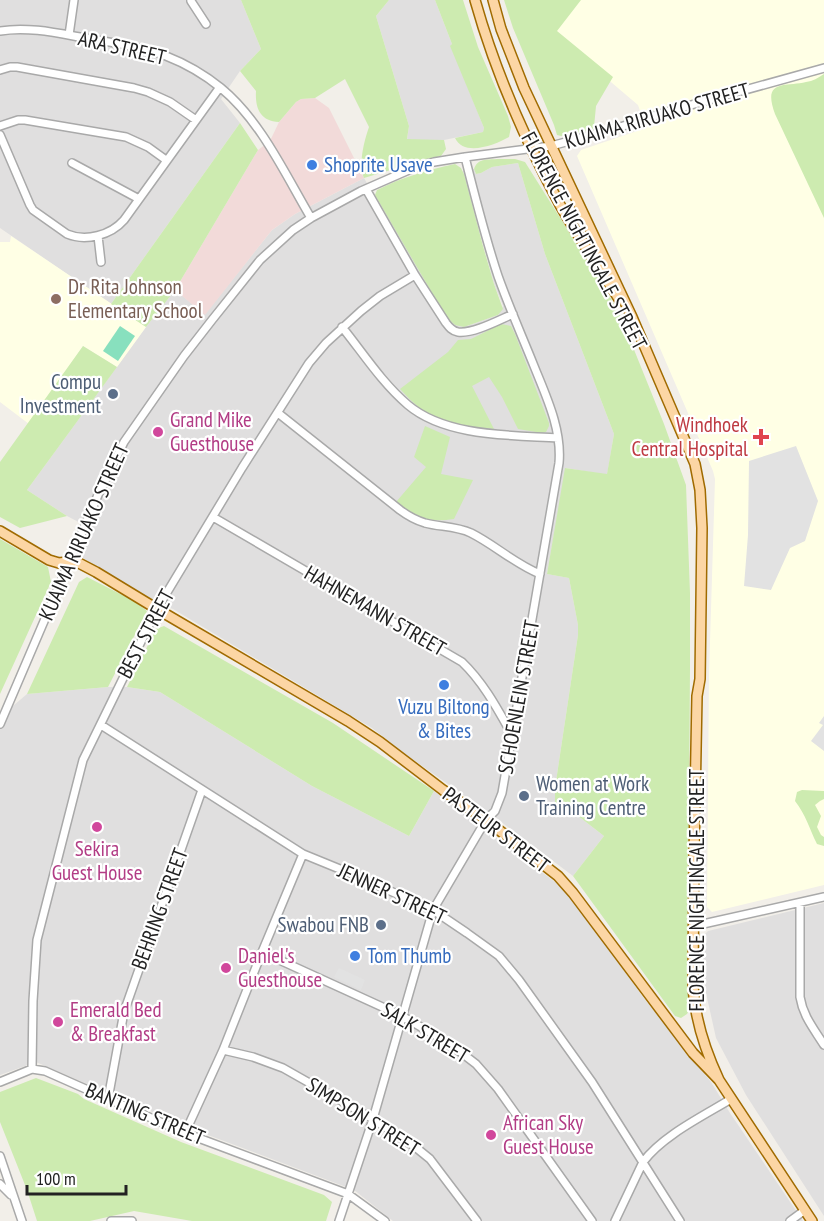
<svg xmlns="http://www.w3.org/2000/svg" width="824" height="1221" font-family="'PT Sans Narrow',sans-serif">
	<rect width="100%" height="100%" fill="#f2efe9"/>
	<!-- residential -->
	<path fill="#e0dfdf" d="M0 0H241L261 49 240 71 221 99 240 123 111 304 0 228Z
		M389 0H435L452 44 451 46 484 128 483 132 444 140H407L409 126 376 16Z
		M518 163 545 254 614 434 607 475 566 468 547 574 569 578 578 625V635L555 788V802L573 812 604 836 573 876 492 815 408 756 372 728 173 609 160 604 83 558 82 549 92 529 67 516 27 490 146 327 175 290 205 314 272 230 295 214 364 178 375 197 464 327 498 315 503 306 494 284 463 171 474 169 476 174 481 173 492 167Z
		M108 687H127L160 692 312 786 409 836 434 791 555 882 576 904 643 997 711 1082 730 1113 803 1221H393L354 1190 192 1129 36 1062 0 1075V717L27 694Z
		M824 903V1216L746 1095 716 1038 706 993 701 938 708 931Z"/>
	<!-- commercial -->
	<path fill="#f2dad9" d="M315 98 329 108 364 178 295 214 272 230 205 315 175 290 258 150 270 141 279 122 296 102 301 99Z"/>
	<!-- education -->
	<path fill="#ffffe5" d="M575 0H824V885L712 912 707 907 709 675 715 479 713 471 577 156 581 150 646 128 638 105 552 32Z
		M11 236 146 327 117 367 83 346 29 424 0 402V242H10Z"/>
	<!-- grass -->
	<path fill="#cdebb0" d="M241 0H389L376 16 409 126 407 139 444 140 446 149 441 156 417 162 364 178C358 165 364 141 369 127L345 79 315 98 301 99 296 102 279 122C260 121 255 108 256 91L240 71 261 49Z
		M435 0H463L478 47 508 116 511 127 509 137C495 145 464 157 455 138L483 132 484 128 450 46 452 44Z
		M504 0H581L557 31 613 77 596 106 594 127 592 130 561 136 557 135 554 125 513 28Z
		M824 74V218L775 114C762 79 785 87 806 82 813 81 818 78 824 74Z
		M240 123 258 150 175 290 146 327 111 304Z
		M497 159H515L525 162 618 310 664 424 686 485 690 593V668L688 942V988L691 1007 687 1014 681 1018 675 1016 573 876 604 836 573 812 555 802V788L578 635V625L569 578 547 574 565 468 607 474 614 434 545 254 518 163 492 167 481 173 476 174 474 169C478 158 486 160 497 159Z
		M455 164 461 168 464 174 483 246 494 284 503 309 498 315 464 327 455 325 446 317 375 195 377 190C402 177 428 170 455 164Z
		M501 324 511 326 515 334 549 423V426L546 432 542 433 518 429 502 397 489 377 472 386 494 429C478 427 461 427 446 423 427 417 413 403 400 389L448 352 458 340 471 339Z
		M83 346 117 367 27 490 67 516 20 528 0 517V462Z
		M425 426 450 437 441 474 473 480 454 519C429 523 415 518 396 502L426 467 414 457Z
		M0 539 48 567 51 582 0 694Z
		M87 577 134 601 147 611 108 687 27 694 79 582Z
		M164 626 333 723 434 791 409 836 312 786 160 692 127 687 156 629Z
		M802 790 824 791V799L820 801 815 805 821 816 817 827 821 835 824 837V846L817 844C809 828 806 815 795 801L797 792Z
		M36 1078 78 1094 84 1099 181 1142 324 1195 332 1202 326 1221H192L134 1211 90 1221H37L27 1190 0 1122V1092Z"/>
	<!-- pitch -->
	<path fill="#88e0be" d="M120 326 135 336 118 361 103 351Z"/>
	<!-- parking -->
	<path fill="#e2e2e2" d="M796 446 818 501 805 541 790 548 771 590 744 586 748 535 749 461Z
		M824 716V751L811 741 823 725 819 723Z
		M339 968 365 980 361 990 334 977Z"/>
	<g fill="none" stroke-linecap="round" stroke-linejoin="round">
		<!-- minor casing -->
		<g stroke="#a9a9a9" stroke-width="10">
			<path id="minor" d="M191 1 206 24
				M0 31C30 26 61 34 90 39 115 43 142 47 166 56 184 63 205 75 221 88 261 121 285 174 311 218
				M69 35 74 0
				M0 70 10 67H17L134 88 148 92 170 102 196 120
				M0 126 18 120H25L126 137 148 147 166 160
				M0 135 30 205 33 210 67 234C86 242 111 235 124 220L220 87
				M72 163 139 199
				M366 189 415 275 446 323C449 327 452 331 458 332 473 334 499 320 513 314
				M98 236 101 262
				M342 327C363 353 382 383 408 405 446 437 511 435 558 438
				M278 413 400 510C408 516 415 520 425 523 440 527 456 526 471 533 495 545 515 564 540 574
				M213 517 462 662C483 682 497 708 511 733
				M0 724 98 495 124 442 184 356 212 320 260 260 293 230 311 218 361 191 418 166 434 162 465 157 551 146 614 129 666 112 824 68
				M101 725 303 854 352 874 433 910 467 933 499 956 519 980 592 1082 680 1221
				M800 903V997C803 1016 814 1029 824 1045
				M694 926 824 897
				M262 952 402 1016 450 1044 476 1064 498 1089 592 1221
				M223 1050 253 1057 283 1068 373 1119 414 1146 430 1159 477 1221
				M32 1069 33 1001 37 940 83 760 157 609 242 468 309 363 326 343 361 311 380 296 415 275
				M0 1082 32 1069 45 1071 185 1133 348 1194 385 1221
				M108 1099 124 1012 202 790
				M185 1133 223 1050 262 952 303 854
				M0 1156 22 1221
				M0 1184 11 1195
				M111 1221H132
				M339 1221 373 1119 433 910 486 820 495 811 502 793 559 463C562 429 546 396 534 366 522 336 509 307 498 276 485 237 475 197 465 157
				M615 1221 643 1162C662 1136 703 1116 731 1099
				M790 1221 805 1210"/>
		</g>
		<!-- major casing -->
		<g stroke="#a06b00" stroke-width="12">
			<path id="major" d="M475 0C495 71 525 140 560 205 578 237 599 267 619 299
				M493 0 501 29 524 88 632 317 695 464 700 490 702 528 700 679 697 696 694 856 693 983C694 1017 705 1050 719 1080
				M0 531 49 560 59 563 75 561 96 572 157 609 348 721 380 742 443 790 486 820 558 876 573 893 693 1053 719 1080 812 1221"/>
		</g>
		<!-- minor -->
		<use href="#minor" stroke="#fff" stroke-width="7"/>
		<!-- major -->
		<use href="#major" stroke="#fcd6a4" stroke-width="9"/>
	</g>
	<!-- markers -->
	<g fill="#3f7fe0" stroke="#fff" stroke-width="2">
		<circle cx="312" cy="165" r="6"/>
		<circle cx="444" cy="685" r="6"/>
		<circle cx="355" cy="956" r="6"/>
	</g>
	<circle fill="#8d6e63" stroke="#fff" stroke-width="2" cx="56" cy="299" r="6"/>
	<g fill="#5c6f8a" stroke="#fff" stroke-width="2">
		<circle cx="113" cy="394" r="6"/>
		<circle cx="524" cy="796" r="6"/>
		<circle cx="381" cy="925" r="6"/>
	</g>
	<g fill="#d1479c" stroke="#fff" stroke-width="2">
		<circle cx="158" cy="432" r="6"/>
		<circle cx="97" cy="827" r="6"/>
		<circle cx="226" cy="968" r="6"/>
		<circle cx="58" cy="1022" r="6"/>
		<circle cx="491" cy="1135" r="6"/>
	</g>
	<path fill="#e0444e" stroke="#fff" stroke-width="2" d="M758 428h6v6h6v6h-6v6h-6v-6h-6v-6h6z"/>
	<g text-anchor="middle" stroke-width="4.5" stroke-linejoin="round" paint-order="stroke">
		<!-- street labels -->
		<g font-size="21" fill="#222" stroke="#fff">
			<text transform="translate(122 48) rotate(13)" y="7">ARA STREET</text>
			<text transform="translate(657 116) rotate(-16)" y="7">KUAIMA RIRUAKO STREET</text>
			<text transform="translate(584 241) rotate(62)" y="7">FLORENCE NIGHTINGALE STREET</text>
			<text transform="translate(84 532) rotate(-66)" y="7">KUAIMA RIRUAKO STREET</text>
			<text transform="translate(375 611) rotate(30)" y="7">HAHNEMANN STREET</text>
			<text transform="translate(146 634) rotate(-62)" y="7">BEST STREET</text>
			<text transform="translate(519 697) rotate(-80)" y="7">SCHOENLEIN STREET</text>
			<text transform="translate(496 830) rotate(37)" y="7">PASTEUR STREET</text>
			<text transform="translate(697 890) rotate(-90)" y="7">FLORENCE NIGHTINGALE STREET</text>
			<text transform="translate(392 894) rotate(25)" y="7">JENNER STREET</text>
			<text transform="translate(160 909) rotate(-70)" y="7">BEHRING STREET</text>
			<text transform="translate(425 1033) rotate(31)" y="7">SALK STREET</text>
			<text transform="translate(145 1114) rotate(23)" y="7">BANTING STREET</text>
			<text transform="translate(363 1117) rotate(32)" y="7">SIMPSON STREET</text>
		</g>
		<!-- shop labels -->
		<g font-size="21" fill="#366cbe" stroke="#fff" text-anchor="start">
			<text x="324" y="172">Shoprite Usave</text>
			<text x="444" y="714" text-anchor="middle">Vuzu Biltong<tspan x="444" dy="24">&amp; Bites</tspan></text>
			<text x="367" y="963">Tom Thumb</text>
		</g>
		<!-- education labels -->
		<g font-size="21" fill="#785e54" stroke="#fff" text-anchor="start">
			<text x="68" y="294">Dr. Rita Johnson<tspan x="68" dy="24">Elementary School</tspan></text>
		</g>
		<!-- service labels -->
		<g font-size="21" fill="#4e5e75" stroke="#fff" text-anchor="end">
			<text x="101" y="389">Compu<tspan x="101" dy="24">Investment</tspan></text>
			<text x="536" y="791" text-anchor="start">Women at Work<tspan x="536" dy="24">Training Centre</tspan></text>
			<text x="369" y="932">Swabou FNB</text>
		</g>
		<!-- hotel labels -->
		<g font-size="21" fill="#b23c85" stroke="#fff" text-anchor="start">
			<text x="170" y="427">Grand Mike<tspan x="170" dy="24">Guesthouse</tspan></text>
			<text x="97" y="856" text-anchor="middle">Sekira<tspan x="97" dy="24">Guest House</tspan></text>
			<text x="238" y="963">Daniel's<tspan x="238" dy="24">Guesthouse</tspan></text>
			<text x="70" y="1017">Emerald Bed<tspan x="70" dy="24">&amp; Breakfast</tspan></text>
			<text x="503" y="1130">African Sky<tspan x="503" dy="24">Guest House</tspan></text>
		</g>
		<!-- health labels -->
		<g font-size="21" fill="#be3a42" stroke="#fff" text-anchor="end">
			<text x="748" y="432">Windhoek<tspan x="748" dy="24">Central Hospital</tspan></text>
		</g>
	</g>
	<!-- scale -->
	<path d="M27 1185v9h99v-9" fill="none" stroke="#222222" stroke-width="3"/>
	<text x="36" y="1185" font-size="18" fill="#222222" stroke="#ffffff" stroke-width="4.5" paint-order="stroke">100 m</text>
</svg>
